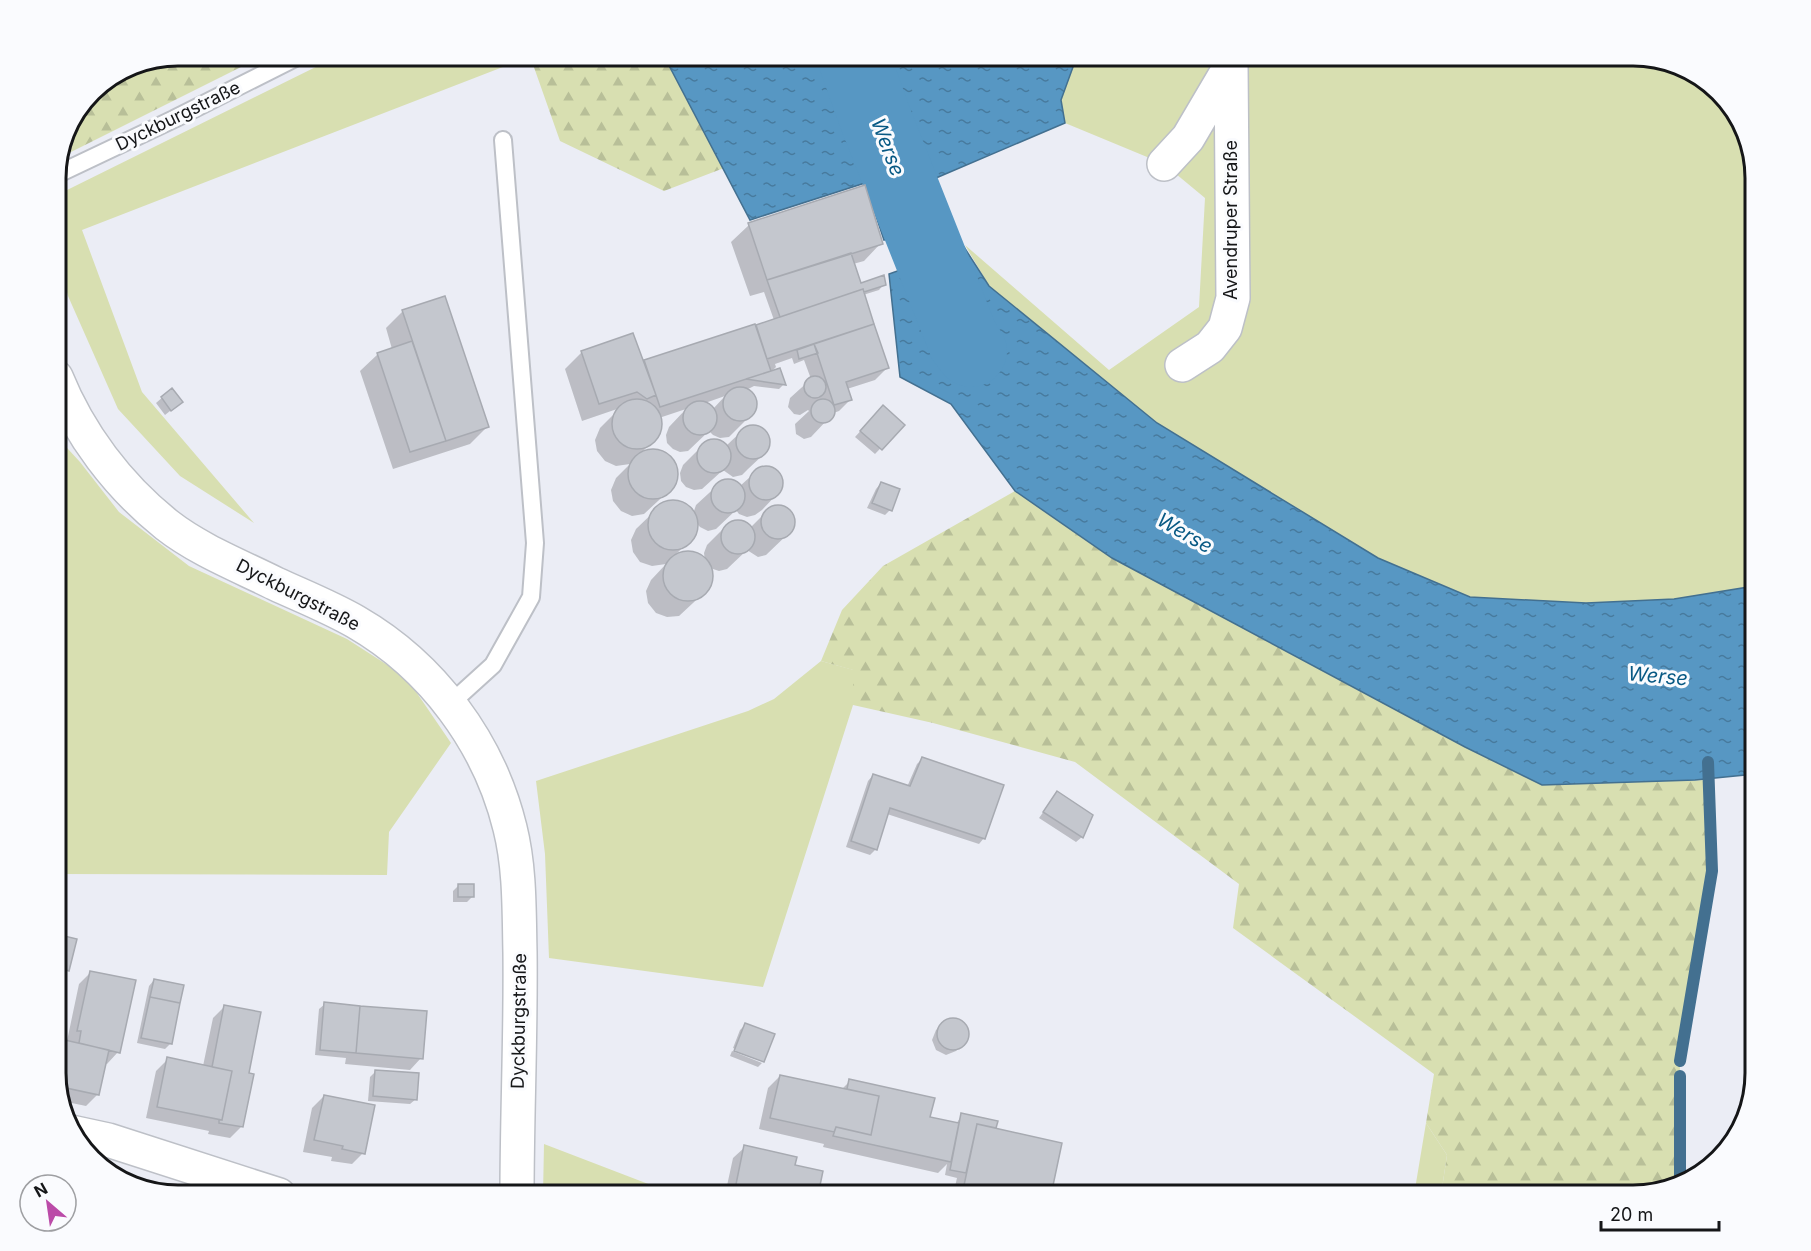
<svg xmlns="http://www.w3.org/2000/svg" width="1811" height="1251" font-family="Inter,sans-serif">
	<defs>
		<pattern id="forest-firs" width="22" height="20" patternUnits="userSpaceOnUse" patternTransform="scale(1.5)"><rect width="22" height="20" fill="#d8dfb1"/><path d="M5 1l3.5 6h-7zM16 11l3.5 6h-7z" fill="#b8bf98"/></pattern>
		<pattern id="water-ripples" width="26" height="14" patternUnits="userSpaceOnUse" patternTransform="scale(1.5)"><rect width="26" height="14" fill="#5797c3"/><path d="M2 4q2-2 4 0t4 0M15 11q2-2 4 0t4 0" fill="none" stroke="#477a9d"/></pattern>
	</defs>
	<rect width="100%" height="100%" fill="#ebedf5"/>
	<!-- green -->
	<path fill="#d8dfb1" d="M338 56H531L82 230 142 392 254 523 180 476 118 409 68 296 56 250V203L61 193Z
		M1077 56H1633L1701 76 1743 123 1755 178V586L1674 599 1586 603 1470 597 1378 558 1157 423 989 286 965 245 1109 370 1199 307 1205 198 1164 164 1065 123 1061 100Z
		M56 436 80 462 119 512 189 566 347 639 406 677 451 743 389 832 387 875 56 874Z
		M821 661 854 670 853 705 763 987 549 958 545 854 536 781 748 711 774 699Z
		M1426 1123 1447 1155 1441 1195H1414Z
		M544 1144 677 1195H543Z"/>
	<!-- forest -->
	<path fill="url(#forest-firs)" d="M178 56H263L59 158 65 131 92 91 131 65Z
		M530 56H664L724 168 664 191 560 141Z
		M1015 491 1112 558 1465 747 1542 784 1709 780 1711 871 1680 1061 1678 1183 1633 1195H1441L1447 1155 1426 1123 1434 1074 1233 928 1239 884 1075 762 933 723 853 705V670L821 661 842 610 883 566Z"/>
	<!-- water -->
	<path fill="url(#water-ripples)" stroke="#437090" stroke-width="1.5" d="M664 56H1077L1061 100 1065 123 936 178 948 221 884 240 865 183 750 220Z
		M964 247 989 286 1157 423 1378 558 1470 597 1586 603 1674 599 1755 586V774L1695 780 1542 785 1465 747 1112 558 1015 491 951 404 900 377 889 274Z"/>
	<!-- shadow -->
	<path fill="#0003" fill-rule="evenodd" d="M749 225 881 243 864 261 853 264 860 285 884 284 879 290 863 295 887 368 875 380 847 389 850 400 839 411 831 414 828 419 811 437 804 439 796 434 795 424 809 411 808 410 800 415 794 414 788 407 790 398 811 379 804 360 794 364 792 358 775 364 776 367 770 373 784 384 779 389 754 386 748 389 755 397 756 405 753 413 729 437 720 438 713 435 709 431 688 451 680 452 673 449 667 443 666 435 669 427 686 409 659 418 661 427 656 438 641 453 656 451 667 455 675 464 677 477 672 488 644 514 632 516 621 511 613 501 611 490 616 478 630 464 616 466 605 461 597 451 595 440 600 428 620 408 582 421 565 369 582 352 644 362 774 320 764 292 750 296 731 242ZM725 396 713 409 705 403Z
		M403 311 487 427 470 444 393 469 360 371 378 354 392 349 386 328Z
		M171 390 175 407 165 415 156 403Z
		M877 413 903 425 875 454 855 437Z
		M754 426 762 429 767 435 769 444 766 452 748 469 742 475 733 477 723 470 702 489 694 490 686 487 681 481 680 473 683 465 707 441 716 440 723 443 726 446 746 427Z
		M768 466 776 470 781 476 782 484 779 492 762 510 755 515 747 517 739 514 736 510 716 529 708 531 700 527 696 522 697 528 692 539 676 554 691 552 702 557 705 561 704 553 707 545 725 527 732 522 740 520 751 527 771 507 779 506 787 509 792 516 793 524 790 532 766 555 758 557 747 550 727 569 719 571 710 568 712 578 707 590 679 616 667 617 656 613 648 603 646 591 651 580 666 564 652 566 640 562 633 552 631 540 636 529 663 503 676 501 687 506 693 514 696 505 721 482 729 480 737 483 740 486 760 468Z
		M881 483 890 510 885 515 867 508 876 489Z
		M922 759 984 838 979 844 887 814 876 849 870 855 846 847 868 781 873 775 907 787 917 764Z
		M1057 793 1082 837 1076 842 1039 818Z
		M458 886 473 896 467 902H453V891Z
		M56 936 75 940 68 970 62 976 56 974Z
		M91 972 118 1052 107 1064 104 1063 98 1094 86 1106 62 1101 56 1081V1040L67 1041 79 984Z
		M154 980 170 1044 165 1049 137 1043 149 986Z
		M325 1004 421 1058 410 1070 345 1064 346 1058 315 1055 319 1009Z
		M225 1006 247 1075 241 1127 230 1138 208 1134 209 1131 146 1118 156 1071 168 1059 203 1066 213 1018Z
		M953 1020 963 1024 967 1035 962 1045 956 1051 946 1055 936 1050 932 1040 936 1030 942 1024Z
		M745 1025 773 1035 762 1062V1060L733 1048 740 1030Z
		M732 1051 762 1063 758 1067 730 1056Z
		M375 1072 416 1099 410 1104 368 1101 370 1077Z
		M780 1076 841 1090 850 1081 928 1118 956 1124 962 1115 995 1127 993 1129 1061 1144 1049 1195H953L957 1178 945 1175 947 1164 938 1173 823 1147 824 1144 759 1129 768 1088Z
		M324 1096 363 1153 352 1164 331 1161 332 1157 303 1152 312 1108Z
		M745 1147 794 1166 821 1172 816 1195H725L733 1158Z"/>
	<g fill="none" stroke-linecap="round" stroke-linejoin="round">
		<!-- stream -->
		<path stroke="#437090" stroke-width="12" d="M1680 1061 1712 871 1708 762
			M1680 1183V1076"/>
		<!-- river -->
		<path stroke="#5797c3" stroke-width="72" d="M853 56 876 120 964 342 971 351"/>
	</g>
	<!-- building -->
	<path fill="#c4c7ce" stroke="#a7aab1" stroke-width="1.5" d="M865 185 883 244 767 280 748 223Z
		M851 253 861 283 884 275 886 285 864 292 863 289 780 317 767 280Z
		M863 289 874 324 767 359 756 325Z
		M445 296 489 427 446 441 402 310Z
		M755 324 771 371 660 407 644 360Z
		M874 324 889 368 846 382 852 400 834 405 814 344Z
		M633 333 656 395 647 399 637 392 599 404 581 351Z
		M412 341 446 441 410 452 377 353Z
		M814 344 818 353 799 359 797 350Z
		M780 368 786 385 746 379 771 371Z
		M804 387a11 11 0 1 1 22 0a11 11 0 1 1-22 0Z
		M723 404a17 17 0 1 1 34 0a17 17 0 1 1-34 0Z
		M172 388 183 402 171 411 161 397Z
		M612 424a25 25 0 1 1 50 0a25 25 0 1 1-50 0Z
		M811 411a12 12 0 1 1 24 0a12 12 0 1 1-24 0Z
		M683 418a17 17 0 1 1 34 0a17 17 0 1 1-34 0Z
		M883 405 905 425 882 450 860 431Z
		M736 442a17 17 0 1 1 34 0a17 17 0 1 1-34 0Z
		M697 456a17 17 0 1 1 34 0a17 17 0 1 1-34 0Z
		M628 474a25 25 0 1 1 50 0a25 25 0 1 1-50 0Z
		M749 483a17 17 0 1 1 34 0a17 17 0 1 1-34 0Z
		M711 496a17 17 0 1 1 34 0a17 17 0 1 1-34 0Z
		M881 482 900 489 892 511 872 503Z
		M648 525a25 25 0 1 1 50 0a25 25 0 1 1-50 0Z
		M761 522a17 17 0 1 1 34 0a17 17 0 1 1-34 0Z
		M721 537a17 17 0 1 1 34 0a17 17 0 1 1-34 0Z
		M663 576a25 25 0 1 1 50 0a25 25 0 1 1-50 0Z
		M922 757 1004 785 985 839 890 808 877 850 851 841 873 774 910 786Z
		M1057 791 1093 815 1083 838 1043 812Z
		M458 884H474V897H458Z
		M56 934 77 939 69 971 56 967Z
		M90 971 136 980 120 1053 79 1043 81 1031H77Z
		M154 979 184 985 180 1003 150 997Z
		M150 997 180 1003 172 1044 141 1038Z
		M324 1002 360 1006 356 1053 320 1050Z
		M224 1005 261 1012 249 1073 254 1074 243 1127 219 1123V1120H222L232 1071 212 1067Z
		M360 1006 427 1011 423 1059 356 1053Z
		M937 1034a16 16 0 1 1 32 0a16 16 0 1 1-32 0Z
		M745 1023 775 1034 764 1062 734 1051Z
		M56 1038 109 1050 99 1095 57 1086 56 1081Z
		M167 1057 232 1071 222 1120 157 1107Z
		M375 1070 419 1073 417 1100 373 1096Z
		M780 1075 879 1096 871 1135 836 1127 834 1132 770 1118Z
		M849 1079 935 1098 930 1117 959 1123 951 1162 833 1136 836 1127 871 1135 879 1096 847 1089Z
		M324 1095 375 1105 365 1154 342 1149 343 1146 314 1140Z
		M961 1113 998 1121 996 1128 977 1124 966 1173 950 1170Z
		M977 1124 1062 1143 1051 1195H987L963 1190Z
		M744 1145 797 1157 795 1165 823 1171 818 1195 734 1194Z"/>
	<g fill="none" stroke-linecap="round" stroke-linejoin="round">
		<!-- service casing -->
		<g stroke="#bdc0c7" stroke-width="20">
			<path id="service" d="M56 175 174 119 299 56
				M450 704 493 665 531 597 535 543 503 140"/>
		</g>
		<!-- minor casing -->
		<g stroke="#bdc0c7" stroke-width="36">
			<path id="minor" d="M1164 164 1188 138 1231 65
				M1182 365 1210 347 1225 328 1233 298 1231 65
				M56 377C79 434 118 486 167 525 199 550 240 566 276 584 302 596 330 607 356 622 432 666 489 742 510 828 520 868 519 910 520 952 521 1033 517 1114 517 1195
				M71 1132 108 1140 279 1195"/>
		</g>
		<!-- service -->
		<use href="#service" stroke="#fff" stroke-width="16"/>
		<!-- minor -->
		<use href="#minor" stroke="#fff" stroke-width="33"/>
	</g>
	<g text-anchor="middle" stroke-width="6" stroke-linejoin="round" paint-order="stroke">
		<!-- street labels -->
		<g font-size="18" fill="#151618" stroke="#fafbfe">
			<text transform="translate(178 116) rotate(-26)" y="6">Dyckburgstraße</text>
			<text transform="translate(1231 220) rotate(-90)" y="6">Avendruper Straße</text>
			<text transform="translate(298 595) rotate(27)" y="6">Dyckburgstraße</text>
			<text transform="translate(519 1021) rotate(-89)" y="6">Dyckburgstraße</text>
		</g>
		<!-- water labels -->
		<g font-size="20" font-style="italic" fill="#085984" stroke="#fafbfe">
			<text transform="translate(888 147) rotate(69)" y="7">Werse</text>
			<text transform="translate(1185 533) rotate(30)" y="7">Werse</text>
			<text transform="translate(1658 676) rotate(5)" y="7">Werse</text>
		</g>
	</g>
	<!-- crop -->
	<path d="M0 0H1811V1251H0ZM178 66H1633A112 112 0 0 1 1745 178V1073A112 112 0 0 1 1633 1185H178A112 112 0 0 1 66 1073V178A112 112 0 0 1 178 66Z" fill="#fafbfe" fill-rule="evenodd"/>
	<path fill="none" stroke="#151618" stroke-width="3" d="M178 66H1633A112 112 0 0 1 1745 178V1073A112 112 0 0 1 1633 1185H178A112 112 0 0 1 66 1073V178A112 112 0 0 1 178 66Z"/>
	<!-- north arrow -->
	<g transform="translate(48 1203) rotate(331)"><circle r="28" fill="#fafbfe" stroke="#9e9fa2" stroke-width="1.5"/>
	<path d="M0-4.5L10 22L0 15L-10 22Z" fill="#bb4ba8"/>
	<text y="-9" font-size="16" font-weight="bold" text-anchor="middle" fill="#151618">N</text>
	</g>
	<!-- scale -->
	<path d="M1601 1221v9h118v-9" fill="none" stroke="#151618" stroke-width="3"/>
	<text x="1610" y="1221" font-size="18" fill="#151618" stroke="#fafbfe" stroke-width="4.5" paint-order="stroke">20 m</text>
</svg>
